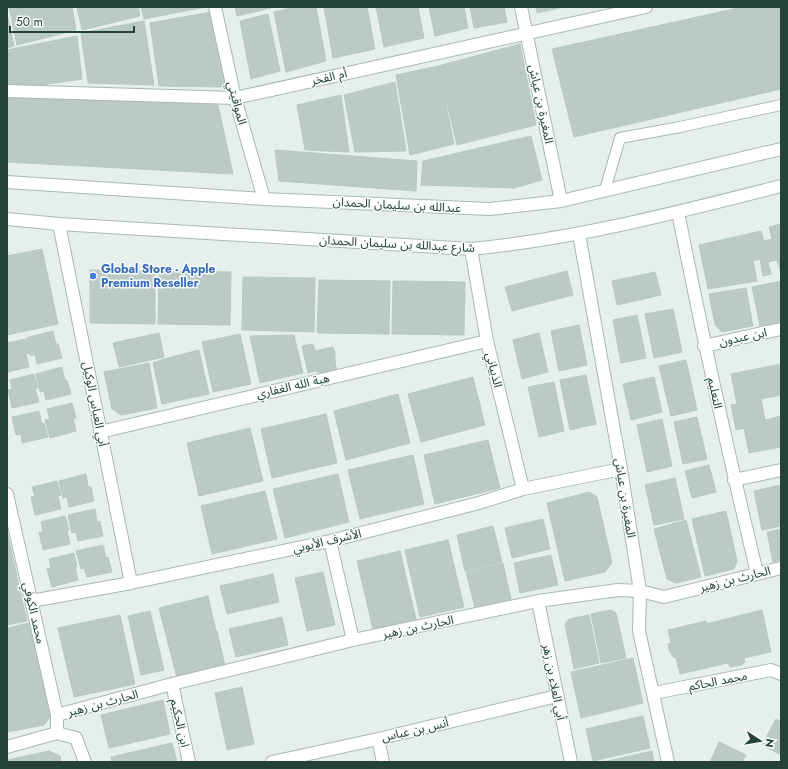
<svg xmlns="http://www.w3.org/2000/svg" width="788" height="769" font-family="Jost,'Noto Sans Arabic',sans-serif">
	<rect width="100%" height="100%" fill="#e6efeb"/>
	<!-- building -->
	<path fill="#bbcac4" stroke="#b8c9c2" d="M9 7H72L76 30 17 45Z
		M77 7H138L140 16 82 30Z
		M141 7H206L144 19Z
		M235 7H271V8L237 16Z
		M296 7H316L326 61 286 72 274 12Z
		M324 7H367L375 49 333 58Z
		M376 7H418L424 38 384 47Z
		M429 7H464L468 28 435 36Z
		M470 7H504L507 22 474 28Z
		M536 7H564L537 13Z
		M743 7H781V89L574 137 552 49Z
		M211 12 228 87 159 86 150 23Z
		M7 14 14 46 7 48Z
		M268 14 280 71 251 79 240 21Z
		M144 21 154 85 88 83 81 33Z
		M77 36 82 79 34 86 7 83V50Z
		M520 44 536 125 457 145 438 66Z
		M438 66 454 144 410 155 396 75Z
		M395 82 406 151 355 152 344 95Z
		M341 95 349 152 305 150 297 105Z
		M7 96 218 105 233 174 7 162Z
		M531 136 542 180 514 188 421 185 423 161Z
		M275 150 417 161 416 191 279 181Z
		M781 224V273L777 260 768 262 771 274 763 276 760 259 753 261 757 281 708 289 699 245 761 231 764 241 772 239 769 227Z
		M42 249 58 324 7 335V256Z
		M90 270 155 271V324L90 323Z
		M159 271 231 272 230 325 158 324Z
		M567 271 573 295 512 311 505 287Z
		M655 272 661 295 617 305 612 281Z
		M243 277 315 278 314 332 242 330Z
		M319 280 390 281 389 334 317 333Z
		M393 281 465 282 464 335 392 334Z
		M781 281V322L760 326 752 287Z
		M746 288 753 326 722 332 715 325 709 294Z
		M673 309 682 352 654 358 645 314Z
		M637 315 646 358 621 363 613 320Z
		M579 325 587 365 559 371 551 331Z
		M53 331 56 344H58L62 358 37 364 35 355H30L26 338Z
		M159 333 164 357 119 367 113 343Z
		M539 333 548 372 522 379 513 340Z
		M240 334 251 384 213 392 202 342Z
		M294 335 303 373 260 383 250 336Z
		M25 339 29 353 26 354 29 367 7 372V343Z
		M313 344 315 351 333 347 335 352V361L337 372 326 374 315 371 308 373 302 346Z
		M199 350 209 394 162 404 153 363 164 359Z
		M686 360 697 410 671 416 659 366Z
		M149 363 157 408 121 415 112 409 104 372Z
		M781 364V395L761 399 765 420 781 416V447L749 453 744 428 736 430 731 405 737 404 731 374Z
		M62 367 65 380H67L71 394 46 400 44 391 40 392 36 374Z
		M34 374 38 388 35 389 39 402 12 408 8 390 12 389 10 380Z
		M586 375 596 424 570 430 560 380Z
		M473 377 485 425 421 442 408 394Z
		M654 377 662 412 631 420 623 384Z
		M554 382 564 431 539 437 528 387Z
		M398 394 410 443 346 460 334 411Z
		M72 403 76 418H73L76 431 50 438 45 420 50 419 47 409Z
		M39 411 42 424 44 423 48 437 22 443 21 434 16 435 12 417Z
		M326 414 337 463 272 478 261 429Z
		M697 417 707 459 683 464 674 422Z
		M662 419 672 466 647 472 637 425Z
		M250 428 263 481 199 496 187 443Z
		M488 440 500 488 435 504 424 455Z
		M413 455 424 504 360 519 348 470Z
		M709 465 716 492 692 498 685 471Z
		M86 474 88 487H91L94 501 69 507 67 497 63 498 59 481Z
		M338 474 349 522 285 538 273 489Z
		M675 478 684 519 654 525 645 485Z
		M57 481 61 495 58 496 61 509 35 515 31 497 35 496 32 487Z
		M781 485V526L762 530 754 491Z
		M265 491 277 539 212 554 201 506Z
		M589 492 597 497 612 563 605 572 565 581 547 503Z
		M95 509 97 522 100 521 103 536 78 541 76 532 72 533 68 515Z
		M726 511 737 561 734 569 705 576 692 519Z
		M65 516 69 530 67 531 70 544 43 550 39 532H43L41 522Z
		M543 519 550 549 512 558 505 528Z
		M686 520 701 577 676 583 667 579 654 529Z
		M493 526 502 562 465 571 457 535Z
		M781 529V560L773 562 767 532Z
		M7 531 17 576 7 578Z
		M448 540 464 607 420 617 405 550Z
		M103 545 106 558 108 557 112 572 87 577 84 568 81 569 76 551Z
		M400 551 416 619 373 629 357 561Z
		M74 553 77 567H75L78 580 52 587 47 569 51 568 49 559Z
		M551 555 558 585 520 593 514 563Z
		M503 563 511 599 475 608 466 572Z
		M323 572 335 625 307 631 295 578Z
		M273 574 279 602 227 614 220 586Z
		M17 577 27 621 7 625V579Z
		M208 596 216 631 168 643 159 608Z
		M611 610 616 613 626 658 601 663 591 614Z
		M762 610 771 652 744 658 745 662 742 665 730 667 728 663 680 674 676 658 673 657 669 650 668 644 671 643 668 630 706 621V624Z
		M150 611 164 670 141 675 128 616Z
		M120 615 135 684 74 697 58 628Z
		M589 615 599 663 574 669 565 624 569 619Z
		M282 617 288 645 236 657 229 629Z
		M29 623 50 717 44 725 7 732V628Z
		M217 631 225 666 177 678 168 643Z
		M633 658 643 703 581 718 571 672Z
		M242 687 254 744 227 750 215 693Z
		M163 700 170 734 109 748 101 715Z
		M643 716 650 748 593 761 586 729Z
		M776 719 781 722V755L762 745Z
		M719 742 746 755 742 762H710Z
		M172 743 177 762H112L111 757Z
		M49 751 60 756 61 762H7V760Z
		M652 751 654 762H603Z"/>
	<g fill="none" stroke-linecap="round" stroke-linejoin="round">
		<!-- lane casing -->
		<g stroke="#a8b8b2" stroke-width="12">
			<path id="lane" d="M605 190 620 138 680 127 781 105"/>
		</g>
		<!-- street casing -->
		<g stroke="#a8b8b2" stroke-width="14">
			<path id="street" d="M215 7 235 98 264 199
				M521 7 561 201
				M7 91 235 98 646 7
				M678 212C702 333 728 453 757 573
				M59 224 131 583
				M579 234 621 469 640 591 639 631 668 762
				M471 249 487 341 523 489
				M704 346 781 329
				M100 432 487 341
				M734 480 781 470
				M7 494 57 715V733
				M330 541 353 640
				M31 601 131 583 330 541 479 503 523 489 621 469
				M538 601 571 762
				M172 684 189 762
				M654 693 771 670 781 674
				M57 715 172 684 353 640 538 601 618 590 640 591 664 597 781 568
				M378 739 383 762
				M7 747 57 733 76 738 85 762
				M272 762 378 739 557 696"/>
		</g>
		<!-- secondary casing -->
		<g stroke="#a4bbb3" stroke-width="14">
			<path id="secondary" d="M7 182 264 199 490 209 561 201 781 149
				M7 219 59 224 471 249C576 239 679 212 781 186"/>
		</g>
		<!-- lane -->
		<use href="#lane" stroke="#fff" stroke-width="10"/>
		<!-- street -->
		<use href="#street" stroke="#fff" stroke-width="12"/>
		<!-- secondary -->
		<use href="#secondary" stroke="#fff" stroke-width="12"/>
	</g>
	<!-- markers -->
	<circle fill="#3f7fe0" stroke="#f7fbf9" stroke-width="1.5" cx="93" cy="276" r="4"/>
	<g text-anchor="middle" stroke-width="3" stroke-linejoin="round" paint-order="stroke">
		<!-- street labels -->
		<g font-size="12" fill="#24423a" stroke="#f7fbf9">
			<text transform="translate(329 77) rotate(-13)" y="4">أم الفخر</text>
			<text transform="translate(237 103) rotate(75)" y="4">المواقيتي</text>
			<text transform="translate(541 104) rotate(78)" y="4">المغيرة بن عياش</text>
			<text transform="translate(397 205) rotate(3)" y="4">عبدالله بن سليمان الحمدان</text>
			<text transform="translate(397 244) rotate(3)" y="4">شارع عبدالله بن سليمان الحمدان</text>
			<text transform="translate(743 337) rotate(-12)" y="4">ابن عبدون</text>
			<text transform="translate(494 370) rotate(76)" y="4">الذبياني</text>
			<text transform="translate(293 386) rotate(-13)" y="4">هبة الله الغفاري</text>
			<text transform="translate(715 393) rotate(78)" y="4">التعليم</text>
			<text transform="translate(95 404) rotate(79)" y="4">أبي العباس الوكيل</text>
			<text transform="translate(625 498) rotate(81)" y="4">المغيرة بن عياش</text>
			<text transform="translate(327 541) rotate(-13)" y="4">الأشرف الأيوبي</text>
			<text transform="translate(735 579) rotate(-14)" y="4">الحارث بن زهير</text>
			<text transform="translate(34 613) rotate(77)" y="4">محمد الكوفي</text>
			<text transform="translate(418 627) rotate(-12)" y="4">الحارث بن زهير</text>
			<text transform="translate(718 681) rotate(-11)" y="4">محمد الحاكم</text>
			<text transform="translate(554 682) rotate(79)" y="4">أبي العلاء بن زهر</text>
			<text transform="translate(103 703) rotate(-15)" y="4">الحارث بن زهير</text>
			<text transform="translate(180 723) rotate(77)" y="4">ابن الحكيم</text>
			<text transform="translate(415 730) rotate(-13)" y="4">أنس بن عباس</text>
		</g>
		<!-- shop labels -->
		<g font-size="12" font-weight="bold" fill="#366cbe" stroke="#f7fbf9" text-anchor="start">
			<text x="101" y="273">Global Store - Apple<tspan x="101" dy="14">Premium Reseller</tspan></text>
		</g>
	</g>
	<!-- border -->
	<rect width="788" height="769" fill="none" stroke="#24423a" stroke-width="16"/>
	<!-- north arrow -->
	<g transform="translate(760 741) rotate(102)" stroke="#f7fbf9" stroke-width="3" paint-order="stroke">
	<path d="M0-3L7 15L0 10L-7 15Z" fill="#24423a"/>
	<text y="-6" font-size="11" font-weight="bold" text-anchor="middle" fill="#24423a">N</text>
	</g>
	<!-- scale -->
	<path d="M10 26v6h124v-6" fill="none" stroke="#24423a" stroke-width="2"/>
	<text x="16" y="26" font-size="12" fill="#24423a" stroke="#f7fbf9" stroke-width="3" paint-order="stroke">50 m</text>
</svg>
